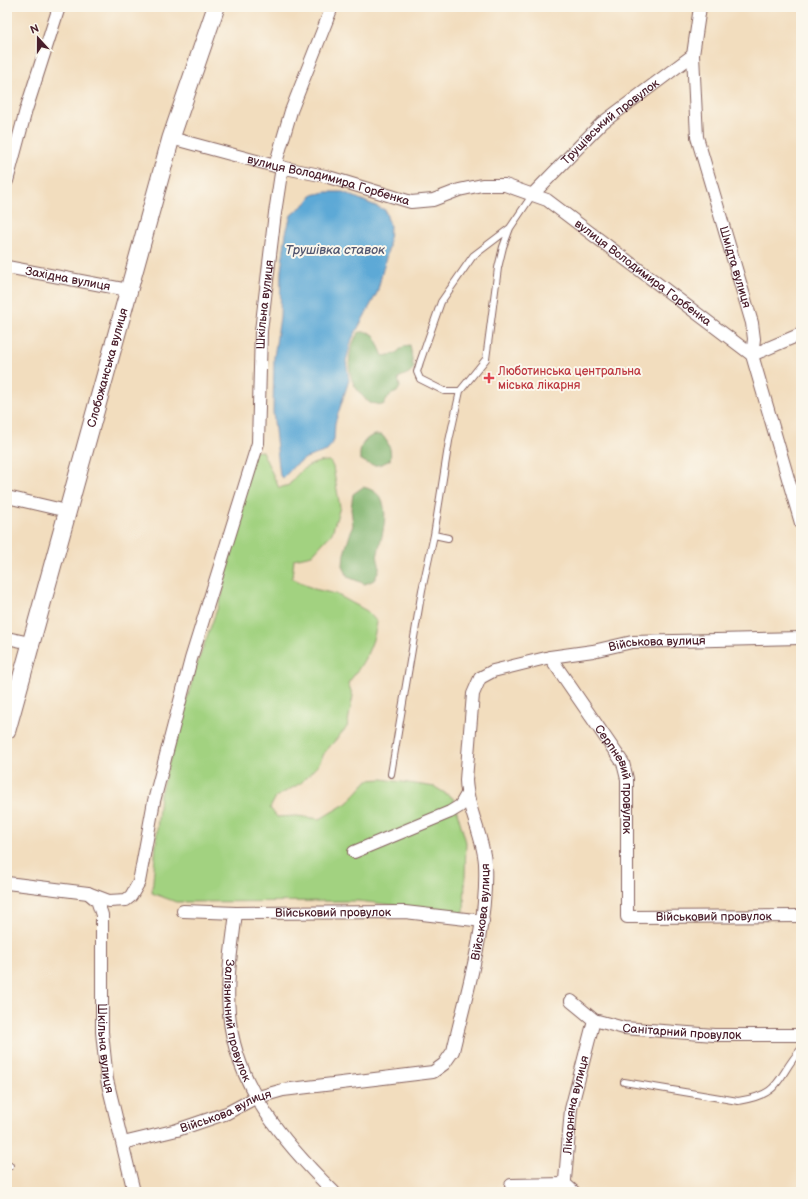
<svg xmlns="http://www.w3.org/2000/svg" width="808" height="1199" font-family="'Balsamiq Sans',sans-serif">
	<rect width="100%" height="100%" fill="#fbf7ec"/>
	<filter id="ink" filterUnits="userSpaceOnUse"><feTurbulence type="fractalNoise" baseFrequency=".025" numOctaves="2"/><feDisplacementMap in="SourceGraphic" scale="8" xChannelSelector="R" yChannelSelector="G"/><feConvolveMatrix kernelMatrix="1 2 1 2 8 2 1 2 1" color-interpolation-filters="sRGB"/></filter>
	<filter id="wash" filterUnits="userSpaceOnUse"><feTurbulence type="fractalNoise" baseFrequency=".012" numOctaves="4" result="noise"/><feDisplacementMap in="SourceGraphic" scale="16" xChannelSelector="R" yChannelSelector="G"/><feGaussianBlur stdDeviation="0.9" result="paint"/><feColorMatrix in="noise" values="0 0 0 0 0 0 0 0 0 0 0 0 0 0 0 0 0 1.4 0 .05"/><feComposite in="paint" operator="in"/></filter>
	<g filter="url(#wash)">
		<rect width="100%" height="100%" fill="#f2ddbe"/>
		<!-- green -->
		<path fill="#a2d280" stroke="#767856" d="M262 451 279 488 289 485C299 470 311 461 330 461L333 467 340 507 332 533 312 555 294 559 292 578 314 589 336 594 367 611 377 622C374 645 363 665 348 683L353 696 347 727 325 752 318 765 301 783 276 797 270 808 277 817 297 816 320 819 347 803 368 780 382 779 435 787 453 798 466 842 464 913 358 901 176 902 152 893 160 794 197 664 222 596 250 452Z"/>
		<!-- forest -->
		<path fill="#81b46e" stroke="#666a4c" d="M359 332H368L374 335 383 356 395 354 404 346 410 345C412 353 411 360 414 368L409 373 398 378 400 387 397 392 390 395 383 405 370 403C365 399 360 394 357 389 345 373 348 347 359 332Z
			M375 435H382C389 443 392 450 390 460 377 467 372 467 360 459 359 448 363 438 375 435Z
			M363 487C396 494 383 530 378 553 376 558 380 563 379 568 379 572 376 576 374 580L365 584 348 577 343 566 344 554 353 525 351 509 353 494Z"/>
		<!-- water -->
		<path fill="#5da9d6" stroke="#546480" d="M326 192H343L385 210 390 226 389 246 377 293 352 339 346 361 349 380 335 423 334 440 327 451 306 458 294 466 283 478 280 476 273 412 274 357 280 317 281 271 286 233 291 215 306 203 312 195Z"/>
	</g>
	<g filter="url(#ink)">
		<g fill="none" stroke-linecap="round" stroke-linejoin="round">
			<!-- lane casing -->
			<g stroke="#85625e" stroke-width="8">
				<path id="lane" d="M460 391H444L420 379 417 372 420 362 441 302 473 256 510 228
					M448 538 434 535 449 441 460 391 486 359 498 268 503 247 510 228 533 194
					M391 774 422 590 434 535
					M624 1082 738 1101C783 1094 775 1079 801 1049
					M7 1166H10"/>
			</g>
			<!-- street casing -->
			<g stroke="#85625e" stroke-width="14">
				<g id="street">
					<path id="s1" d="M700 7 693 55 697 137 752 323 754 339 752 355 801 523"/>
					<path id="s2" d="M171 138 275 166 325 176 411 202 433 200 459 190 482 185H505L547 200 752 355"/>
					<path d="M275 166 291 111 332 7"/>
					<path d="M7 181 26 110 59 7"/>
					<path id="s3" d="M533 194 602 123 693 55"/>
					<path id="s4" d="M7 267 128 290"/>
					<path d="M752 355 801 334"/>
					<path d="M7 497 67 511"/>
					<path d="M7 638 30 643"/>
					<path id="s5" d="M550 657 623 763 627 779V917L801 916"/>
					<path d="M354 852 450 812 460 806 467 794"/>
					<path d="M7 883 88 893 94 898"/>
					<path id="s6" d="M88 893 109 901 126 900 131 896 139 882 154 801 191 659 258 443 261 331 275 213 282 167"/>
					<path id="s7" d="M98 903 102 915V1032L107 1080 134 1192"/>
					<path id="s8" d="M183 911 236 913 405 912 483 921"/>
					<path id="s9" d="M236 913C232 946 226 980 229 1013 235 1086 284 1143 334 1192"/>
					<path id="s10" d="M571 1001 594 1020 624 1028 714 1035H801"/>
					<path id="s11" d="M123 1143 177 1130 227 1113 255 1098 283 1090 433 1072 444 1064 453 1051C467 990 488 926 485 863 483 835 467 809 466 780L473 694 480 678 493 671 550 657 593 651 632 642 801 638"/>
					<path d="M511 1185 565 1184 574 1192"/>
					<path id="s12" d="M564 1192 571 1109 594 1020"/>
				</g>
			</g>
			<!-- secondary casing -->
			<g stroke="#85625e" stroke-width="19">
				<g id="secondary">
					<path id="s13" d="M7 730 171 138 216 7"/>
				</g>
			</g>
			<!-- lane -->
			<use href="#lane" stroke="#fff" stroke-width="6"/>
			<!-- street -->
			<use href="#street" stroke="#fff" stroke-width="12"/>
			<!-- secondary -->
			<use href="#secondary" stroke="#fff" stroke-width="17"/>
		</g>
	</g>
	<!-- markers -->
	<path fill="#e0444e" stroke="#fbf7ec" stroke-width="1.5" d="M487 372h4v4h4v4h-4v4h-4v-4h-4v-4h4z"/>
	<g text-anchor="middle" stroke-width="4" stroke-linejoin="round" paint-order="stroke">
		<!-- street labels -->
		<g font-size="12" fill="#4a1f2b" stroke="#fbf7ec">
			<text dy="4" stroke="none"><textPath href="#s3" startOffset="106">Трущівський провулок</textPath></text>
			<text dy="4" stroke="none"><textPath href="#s2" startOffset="163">вулиця Володимира Горбенка</textPath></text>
			<text dy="4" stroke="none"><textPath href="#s1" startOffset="266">Шмідта вулиця</textPath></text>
			<text dy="4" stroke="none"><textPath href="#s2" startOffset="510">вулиця Володимира Горбенка</textPath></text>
			<text dy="4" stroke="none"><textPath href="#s4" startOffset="62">Західна вулиця</textPath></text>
			<text dy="4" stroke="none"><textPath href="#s6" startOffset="656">Шкільна вулиця</textPath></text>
			<text dy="4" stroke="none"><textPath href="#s13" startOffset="376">Слобожанська вулиця</textPath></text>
			<text dy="4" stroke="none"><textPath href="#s11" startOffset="912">Військова вулиця</textPath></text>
			<text dy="4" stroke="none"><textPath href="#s5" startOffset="142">Серпневий провулок</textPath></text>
			<text dy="4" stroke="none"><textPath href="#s11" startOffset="492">Військова вулиця</textPath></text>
			<text dy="4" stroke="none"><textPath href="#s8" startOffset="150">Військовий провулок</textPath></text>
			<text dy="4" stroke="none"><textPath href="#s5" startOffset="370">Військовий провулок</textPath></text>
			<text dy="4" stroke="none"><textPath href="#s9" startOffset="109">Залізничний провулок</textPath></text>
			<text dy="4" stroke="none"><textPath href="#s10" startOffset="119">Санітарний провулок</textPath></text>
			<text dy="4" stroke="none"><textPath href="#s7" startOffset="146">Шкільна вулиця</textPath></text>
			<text dy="4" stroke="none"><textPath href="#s12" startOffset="88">Лікарняна вулиця</textPath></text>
			<text dy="4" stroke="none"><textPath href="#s11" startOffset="108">Військова вулиця</textPath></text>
		</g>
		<!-- health labels -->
		<g font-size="12" fill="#be3a42" stroke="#fbf7ec" text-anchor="start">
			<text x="498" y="375">Люботинська центральна<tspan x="498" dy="14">міська лікарня</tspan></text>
		</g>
		<!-- water labels -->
		<g font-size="13" font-style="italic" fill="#52566f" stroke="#fbf7ec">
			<text x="335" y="254">Трушівка ставок</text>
		</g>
	</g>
	<!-- margin -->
	<rect width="808" height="1199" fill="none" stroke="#fbf7ec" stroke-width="24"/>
	<!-- north arrow -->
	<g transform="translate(38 38) rotate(339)" stroke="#fbf7ec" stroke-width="3" paint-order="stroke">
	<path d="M0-3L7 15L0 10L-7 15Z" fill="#4a1f2b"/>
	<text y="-6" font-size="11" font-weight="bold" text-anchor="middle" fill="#4a1f2b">N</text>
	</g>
</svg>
